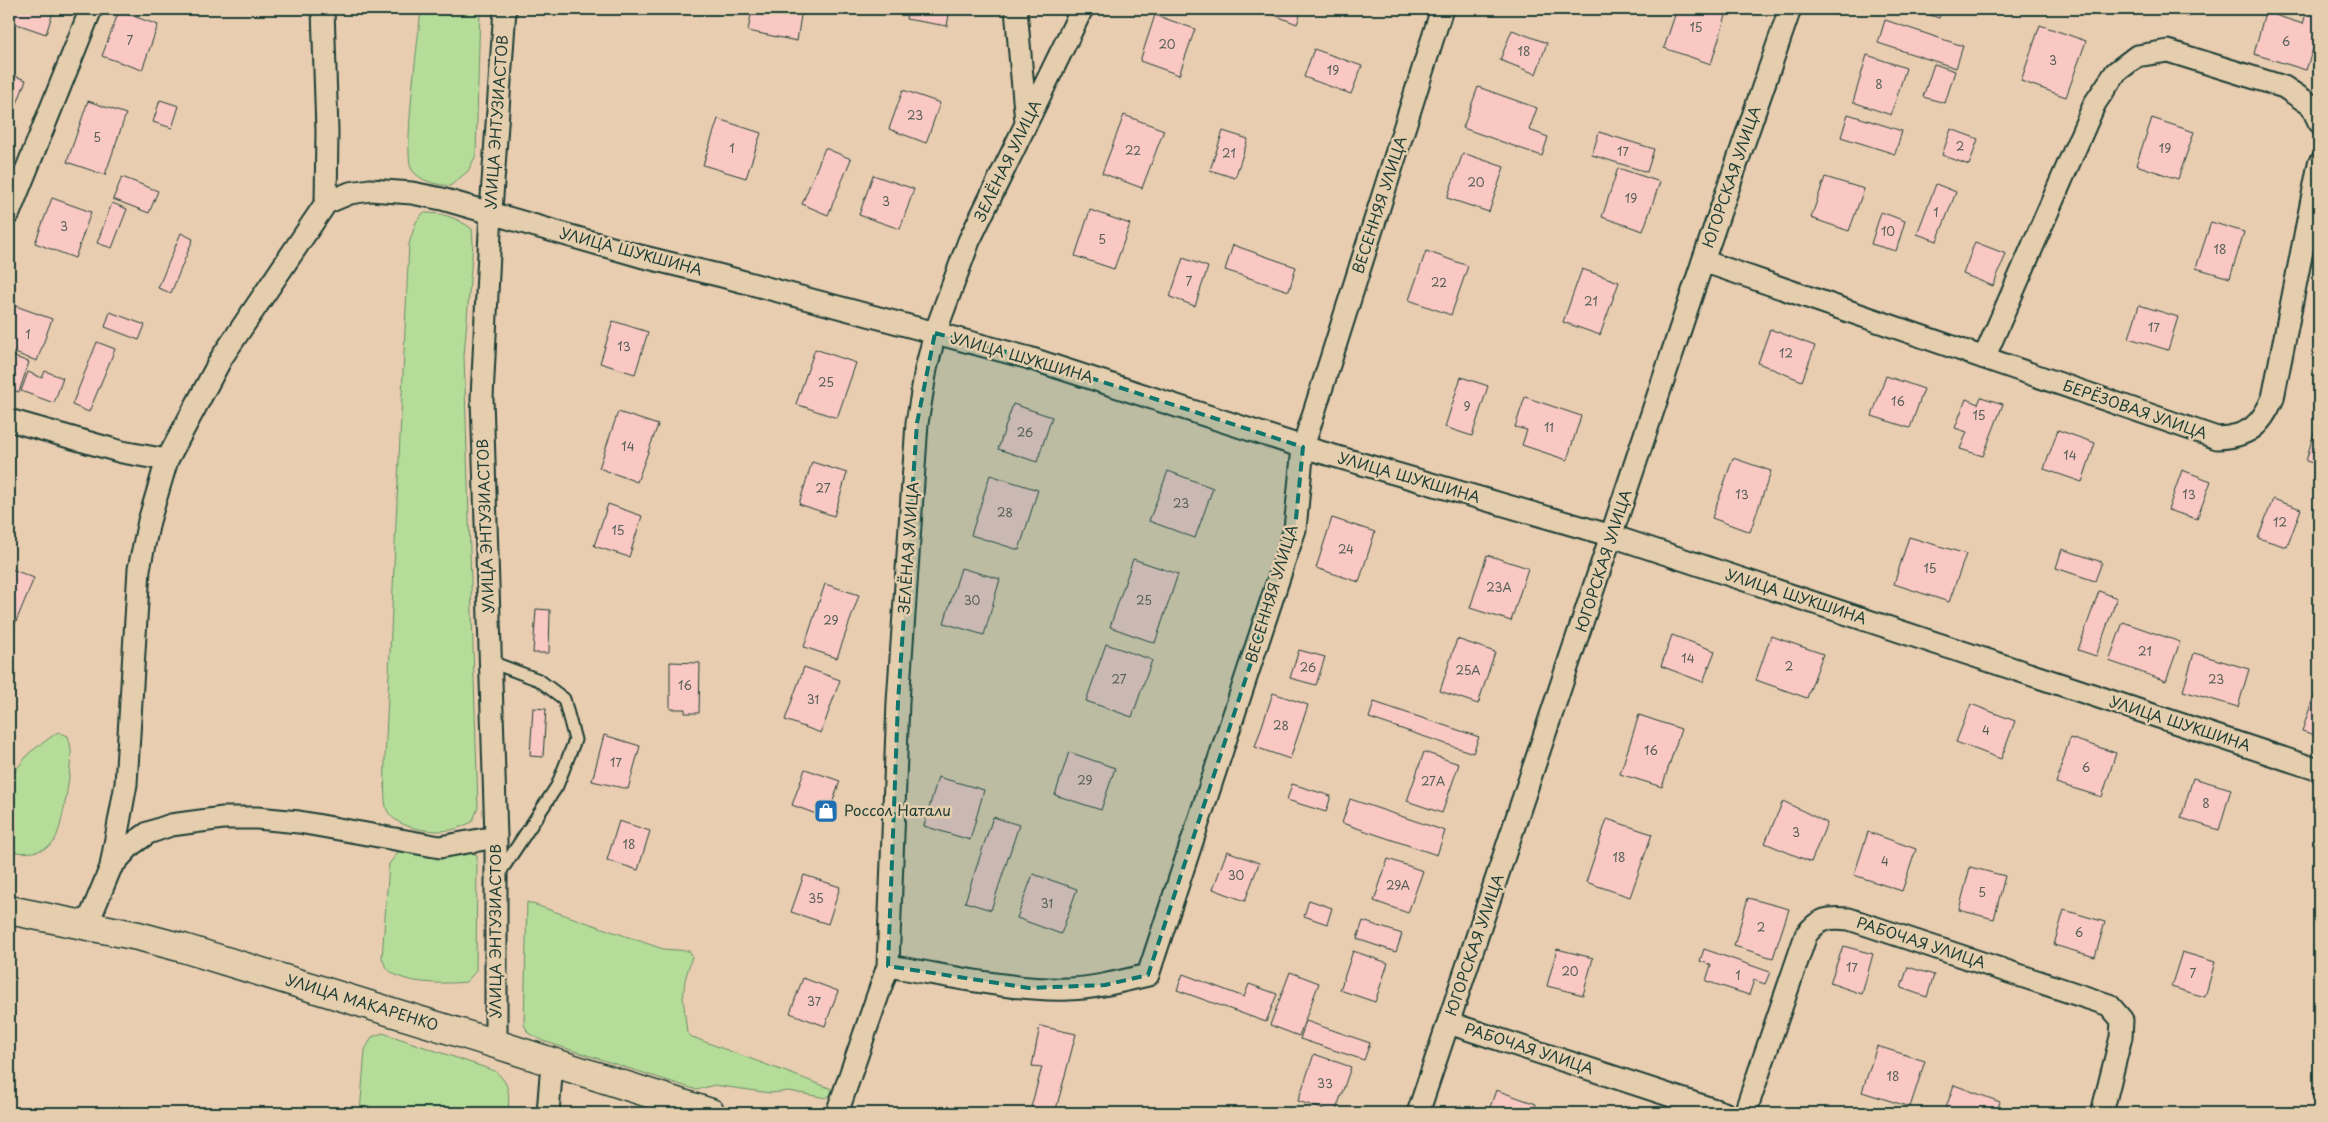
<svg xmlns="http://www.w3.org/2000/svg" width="2328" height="1122" font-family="'Playpen Sans',sans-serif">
	<rect width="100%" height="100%" fill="#e8cdb1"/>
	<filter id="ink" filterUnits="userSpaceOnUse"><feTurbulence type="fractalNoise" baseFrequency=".02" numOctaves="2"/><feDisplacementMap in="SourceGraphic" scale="10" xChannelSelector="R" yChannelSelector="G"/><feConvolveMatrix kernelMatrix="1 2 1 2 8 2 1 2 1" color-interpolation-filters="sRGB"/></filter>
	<g filter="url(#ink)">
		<!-- green -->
		<path fill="#b5dd99" stroke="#6a8d66" d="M421 9H480L476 155 468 171 450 186C436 184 421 182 412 170 402 155 419 34 421 9Z
			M423 213C443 213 456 217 472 229L473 243 464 356 478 808 472 822C465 825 458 829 450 830 432 833 396 829 387 810 383 801 385 772 385 760L409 244 416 222Z
			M58 732 68 736C69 741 71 746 71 751 71 769 63 830 53 843 45 853 20 855 9 850V779L29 753Z
			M468 850 477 856 476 971 466 982C448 984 401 985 388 969 385 967 384 962 382 958L389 864 399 851 418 853Z
			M527 902 663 949 689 951 692 956 685 980 683 997 687 1033 692 1037 832 1089 831 1094 826 1098 789 1091 770 1093 714 1085 697 1090 543 1041 528 1033 524 1024Z
			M383 1033 495 1071C511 1085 509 1093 508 1113H360L365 1050 372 1037Z"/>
		<!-- building -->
		<path fill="#f9c8c3" stroke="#1f3d34" d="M16 9H54L46 34 11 22Z
			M752 9H802L797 41 748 31Z
			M908 9H950L947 26 906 19Z
			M1262 9H1302L1297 24 1261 10Z
			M1677 9H1728L1711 64 1664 48Z
			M1911 9H1942L1939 18Z
			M2164 9H2191L2188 17Z
			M2307 10 2319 14V30L2306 70 2254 54 2265 12 2303 24Z
			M119 11 158 25 142 70 102 56Z
			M1155 15 1195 29 1179 75 1140 61Z
			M1885 20 1963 46 1956 68 1878 43Z
			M2040 25 2086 41 2066 97 2021 81Z
			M1512 30 1547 43 1536 74 1500 60Z
			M1314 49 1362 66 1351 94 1304 77Z
			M1867 55 1906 68 1891 115 1853 102Z
			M1934 64 1955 71 1945 103 1923 97Z
			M9 74 26 80 11 120H9Z
			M1478 87 1537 108 1529 130 1548 137 1542 156 1463 128Z
			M903 90 940 103 926 143 889 129Z
			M160 100 179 106 172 128 153 122Z
			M88 101 126 114 105 175 67 162Z
			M1848 114 1902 131 1895 154 1841 137Z
			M1124 115 1164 130 1142 188 1102 173Z
			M2152 118 2194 132 2178 179 2136 165Z
			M718 119 761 133 746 178 703 165Z
			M1951 129 1978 139 1969 165 1942 155Z
			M1223 131 1248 139 1235 178 1210 170Z
			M1599 132 1654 149 1647 172 1592 155Z
			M825 148 851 159 828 215 802 204Z
			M1463 153 1504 167 1489 212 1447 198Z
			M1618 168 1660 182 1643 231 1602 217Z
			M873 175 914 189 900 229 859 215Z
			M122 177 158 191 149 213 113 199Z
			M1825 177 1864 189 1849 231 1811 218Z
			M1936 184 1956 192 1937 241 1917 234Z
			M52 198 91 212 75 258 35 243Z
			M112 203 127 209 112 248 97 243Z
			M1090 210 1130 224 1114 269 1075 256Z
			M1881 212 1905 221 1896 251 1871 244Z
			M2211 222 2244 232 2230 278 2196 268Z
			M181 233 193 239 171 293 158 288Z
			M1975 242 2006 254 1993 286 1963 274Z
			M1233 245 1296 267 1289 291 1225 270Z
			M1426 251 1468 266 1451 315 1409 300Z
			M1183 258 1208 267 1195 306 1170 297Z
			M1582 269 1619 282 1600 335 1563 322Z
			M13 305 52 319 37 361 9 351V316Z
			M2139 305 2178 317 2168 350 2129 338Z
			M110 312 145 325 139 340 105 327Z
			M613 321 648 332 635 374 600 363Z
			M1770 329 1815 346 1802 381 1758 363Z
			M97 342 115 349 89 412 72 405Z
			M815 349 856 363 837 418 796 404Z
			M9 355 29 362 19 392 9 389Z
			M45 371 63 378 54 403 21 391 28 372 42 378Z
			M1886 376 1924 389 1910 428 1872 416Z
			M1461 377 1488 386 1472 436 1445 427Z
			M1525 397 1581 416 1567 460 1522 445 1527 430 1515 427Z
			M1981 397 2003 404 1983 456 1960 449 1967 432 1955 428 1966 399 1978 404Z
			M1013 404 1052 417 1037 462 998 449Z
			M618 412 658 425 637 482 599 468Z
			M2318 418H2319V465L2306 461Z
			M2058 430 2095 443 2082 482 2044 469Z
			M1733 458 1771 471 1750 532 1712 518Z
			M812 462 847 473 834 516 799 504Z
			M2182 470 2211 481 2197 519 2168 510Z
			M1168 471 1213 488 1195 538 1149 521Z
			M990 475 1038 490 1019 550 971 535Z
			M2273 499 2301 509 2287 547 2258 538Z
			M608 504 642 516 629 557 594 546Z
			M1332 518 1375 532 1359 582 1316 568Z
			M1909 537 1966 554 1949 602 1894 584Z
			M2062 549 2102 562 2095 581 2056 568Z
			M1487 555 1528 568 1511 621 1470 608Z
			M1133 559 1178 574 1155 643 1110 627Z
			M9 568 34 578 12 631 9 630Z
			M961 568 1000 579 984 635 944 623Z
			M825 584 859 595 837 658 804 647Z
			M2099 591 2117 598 2096 656 2078 650Z
			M536 609 550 610 549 653H533Z
			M2123 622 2180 642 2166 681 2109 661Z
			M1672 635 1715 651 1703 682 1661 666Z
			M1771 636 1823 654 1807 698 1756 680Z
			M1457 639 1495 652 1478 704 1440 691Z
			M1106 644 1152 660 1132 717 1086 701Z
			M1299 650 1325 657 1316 685 1290 678Z
			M2194 653 2249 669 2238 707 2183 691Z
			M670 662 700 663 699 713H685V709H670Z
			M804 667 840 680 821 733 785 720Z
			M2316 690 2319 691V736L2302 731Z
			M1273 693 1308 705 1290 759 1255 747Z
			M1374 702 1479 737 1473 753 1369 718Z
			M1971 704 2015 721 2001 759 1956 742Z
			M533 708 546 709 543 757 530 756Z
			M1639 715 1681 729 1662 787 1620 774Z
			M604 735 640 746 628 789 592 781Z
			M2070 738 2116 753 2102 797 2056 783Z
			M1069 752 1115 768 1101 810 1055 795Z
			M1424 752 1459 764 1442 813 1407 801Z
			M805 769 840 781 827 818 792 805Z
			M938 777 984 790 970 840 924 826Z
			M2193 778 2231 789 2219 830 2181 818Z
			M1292 784 1331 796 1326 812 1287 800Z
			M1350 799 1445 831 1437 855 1342 823Z
			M1783 801 1827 823 1811 862 1765 843Z
			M993 817 1019 825 991 910 965 902Z
			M1607 819 1652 834 1630 897 1586 882Z
			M619 821 650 831 638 870 607 860Z
			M1868 832 1916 849 1902 891 1854 875Z
			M1227 851 1259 863 1245 901 1213 889Z
			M1388 859 1423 871 1408 913 1374 901Z
			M1970 867 2005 876 1994 919 1959 910Z
			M1033 874 1077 889 1061 934 1017 918Z
			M804 875 840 887 828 924 791 912Z
			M1748 898 1789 909 1773 958 1734 946Z
			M1309 900 1332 908 1327 924 1304 916Z
			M2064 910 2105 922 2095 957 2054 945Z
			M1363 921 1402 934 1396 952 1357 939Z
			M1843 946 1873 954 1862 994 1830 983Z
			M1557 949 1593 958 1583 995 1547 986Z
			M1704 949 1770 972 1765 984 1754 980 1749 995 1706 981 1711 965 1700 961Z
			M1353 951 1388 963 1375 1002 1340 990Z
			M2182 952 2215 962 2205 997 2171 987Z
			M1908 967 1934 975 1927 997 1901 988Z
			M1290 972 1319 983 1299 1036 1270 1025Z
			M1183 974 1244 997 1249 984 1277 994 1266 1022 1177 990Z
			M803 978 838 991 825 1026 790 1013Z
			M1306 1021 1370 1043 1364 1060 1300 1039Z
			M1040 1026 1076 1034 1055 1113 1031 1107 1042 1067 1032 1066Z
			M1877 1046 1925 1061 1910 1107 1862 1092Z
			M1314 1054 1351 1067 1335 1113 1298 1101Z
			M1954 1085 2000 1102 1996 1113H1944Z
			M1496 1090 1536 1104 1533 1113H1488Z
			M2027 1106 2048 1113H2024Z"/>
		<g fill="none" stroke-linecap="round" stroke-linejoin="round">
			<!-- service casing -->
			<g stroke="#1f3d34" stroke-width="15">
				<path id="service" d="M491 662 539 680 564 699 575 740 557 786 499 874"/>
			</g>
			<!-- minor casing -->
			<g stroke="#1f3d34" stroke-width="25">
				<path id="minor" d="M323 9 327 131 326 203
					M1016 9 1026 122
					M9 213 91 9
					M1703 261 2217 438C2248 437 2261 426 2273 398L2319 164
					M1984 358 2095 103 2116 72 2137 56 2168 51 2284 87 2311 105 2319 122
					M9 420 122 452 167 460 222 357 326 203 350 193 370 190 412 193 442 199 640 256 722 276 1029 358 1303 447 1612 536 2319 770
					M111 866 126 784 139 569 149 521 167 460
					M87 925 111 867 131 845 148 833 171 825 223 818H257L299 822 440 847 496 837
					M888 966C946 975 1012 991 1069 989 1096 988 1122 981 1148 975L1295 529 1303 447 1442 9
					M1449 1023 1724 1113
					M496 1044V837L482 398 491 211 505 9
					M548 1113 552 1063
					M837 1113 888 966 898 702 917 423 926 369 935 333 969 241 1082 9
					M1418 1113 1703 261 1790 9
					M1745 1113 1806 935C1819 918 1828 917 1849 919L2109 1005 2122 1020 2121 1037 2102 1113"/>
			</g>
			<!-- tertiary casing -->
			<g stroke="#1f3d34" stroke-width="31">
				<path id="tertiary" d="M9 910 138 936 183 948 496 1044 711 1113"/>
			</g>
			<!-- service -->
			<use href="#service" stroke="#e4cead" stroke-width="11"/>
			<!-- minor -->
			<use href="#minor" stroke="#e4cead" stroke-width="21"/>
			<!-- tertiary -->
			<use href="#tertiary" stroke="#e4cead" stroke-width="28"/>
		</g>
	</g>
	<!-- marked area -->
	<path fill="#0f766e" fill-opacity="0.2" stroke="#0f766e" stroke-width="4" stroke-dasharray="10 6" stroke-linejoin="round" d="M935 333 1029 358 1303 447 1295 529 1148 975 1105 985 1029 988 888 966 898 702 917 423Z"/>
	<!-- icons -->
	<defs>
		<g id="shop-square" transform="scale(1.25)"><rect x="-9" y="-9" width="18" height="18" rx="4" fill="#1f6fb2" stroke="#e4cead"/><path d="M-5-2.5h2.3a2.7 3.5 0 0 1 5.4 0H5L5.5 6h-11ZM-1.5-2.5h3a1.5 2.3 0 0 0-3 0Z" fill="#fff"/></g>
	</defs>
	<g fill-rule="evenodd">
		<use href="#shop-square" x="826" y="811"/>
	</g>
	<g text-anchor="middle" stroke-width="5" stroke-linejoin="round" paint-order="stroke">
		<!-- number labels -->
		<g font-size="12" fill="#566058">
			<text x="1696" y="32">15</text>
			<text x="130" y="45">7</text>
			<text x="2286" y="46">6</text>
			<text x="1167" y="49">20</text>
			<text x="1524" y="56">18</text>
			<text x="2053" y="65">3</text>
			<text x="1333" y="75">19</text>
			<text x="1879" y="89">8</text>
			<text x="915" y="120">23</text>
			<text x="97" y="142">5</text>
			<text x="1960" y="151">2</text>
			<text x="732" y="153">1</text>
			<text x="2165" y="153">19</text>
			<text x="1133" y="155">22</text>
			<text x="1623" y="156">17</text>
			<text x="1229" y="158">21</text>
			<text x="1476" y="187">20</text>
			<text x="1631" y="203">19</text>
			<text x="886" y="206">3</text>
			<text x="1936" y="217">1</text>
			<text x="64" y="231">3</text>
			<text x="1888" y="236">10</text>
			<text x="1102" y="244">5</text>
			<text x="2220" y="254">18</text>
			<text x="1189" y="286">7</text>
			<text x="1439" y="287">22</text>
			<text x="1591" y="306">21</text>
			<text x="2154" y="332">17</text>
			<text x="28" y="339">1</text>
			<text x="624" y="351">13</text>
			<text x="1786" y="358">12</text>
			<text x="826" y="387">25</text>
			<text x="1898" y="406">16</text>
			<text x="1467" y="411">9</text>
			<text x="1979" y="420">15</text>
			<text x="1549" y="432">11</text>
			<text x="1025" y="437">26</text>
			<text x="628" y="451">14</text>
			<text x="2070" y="460">14</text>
			<text x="823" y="493">27</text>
			<text x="1742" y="499">13</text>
			<text x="2189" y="499">13</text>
			<text x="1181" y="508">23</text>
			<text x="1005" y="517">28</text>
			<text x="2280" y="527">12</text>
			<text x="618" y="535">15</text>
			<text x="1346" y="554">24</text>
			<text x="1930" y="573">15</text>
			<text x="1499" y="592">23А</text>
			<text x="972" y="605">30</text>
			<text x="1144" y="605">25</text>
			<text x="831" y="625">29</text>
			<text x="2145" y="656">21</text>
			<text x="1688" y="663">14</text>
			<text x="1789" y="671">2</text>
			<text x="1308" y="672">26</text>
			<text x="1468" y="675">25А</text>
			<text x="1119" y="684">27</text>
			<text x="2216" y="684">23</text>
			<text x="685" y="690">16</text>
			<text x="813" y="704">31</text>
			<text x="1281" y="730">28</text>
			<text x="1986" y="735">4</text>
			<text x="1651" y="755">16</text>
			<text x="616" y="767">17</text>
			<text x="2086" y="772">6</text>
			<text x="1085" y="785">29</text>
			<text x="1433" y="786">27А</text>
			<text x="2206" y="808">8</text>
			<text x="1796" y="837">3</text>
			<text x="629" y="849">18</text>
			<text x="1619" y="862">18</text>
			<text x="1885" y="866">4</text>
			<text x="1236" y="880">30</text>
			<text x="1398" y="890">29А</text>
			<text x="1982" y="897">5</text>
			<text x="816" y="903">35</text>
			<text x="1047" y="908">31</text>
			<text x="1761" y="932">2</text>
			<text x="2079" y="937">6</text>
			<text x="1852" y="972">17</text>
			<text x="1570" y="976">20</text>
			<text x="2193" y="978">7</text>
			<text x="1738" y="980">1</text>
			<text x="814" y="1006">37</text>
			<text x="1893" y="1081">18</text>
			<text x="1325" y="1088">33</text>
		</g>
		<!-- street labels -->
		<g font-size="15" fill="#1f3d34" stroke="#e4cead">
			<text transform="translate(497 122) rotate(-86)" y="5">УЛИЦА ЭНТУЗИАСТОВ</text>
			<text transform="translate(1008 161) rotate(-64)" y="5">ЗЕЛЁНАЯ УЛИЦА</text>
			<text transform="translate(1732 177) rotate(-71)" y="5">ЮГОРСКАЯ УЛИЦА</text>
			<text transform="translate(1380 205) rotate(-72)" y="5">ВЕСЕННЯЯ УЛИЦА</text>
			<text transform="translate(631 252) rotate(15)" y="5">УЛИЦА ШУКШИНА</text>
			<text transform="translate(1022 358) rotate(16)" y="5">УЛИЦА ШУКШИНА</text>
			<text transform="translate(2135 410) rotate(19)" y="5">БЕРЁЗОВАЯ УЛИЦА</text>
			<text transform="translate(1409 478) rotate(16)" y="5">УЛИЦА ШУКШИНА</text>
			<text transform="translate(486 526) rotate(-92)" y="5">УЛИЦА ЭНТУЗИАСТОВ</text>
			<text transform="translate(909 548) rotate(-86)" y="5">ЗЕЛЁНАЯ УЛИЦА</text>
			<text transform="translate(1604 561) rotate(-72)" y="5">ЮГОРСКАЯ УЛИЦА</text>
			<text transform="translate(1272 594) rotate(-73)" y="5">ВЕСЕННЯЯ УЛИЦА</text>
			<text transform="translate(1796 597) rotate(18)" y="5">УЛИЦА ШУКШИНА</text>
			<text transform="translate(2180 724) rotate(18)" y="5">УЛИЦА ШУКШИНА</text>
			<text transform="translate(496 931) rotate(-90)" y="5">УЛИЦА ЭНТУЗИАСТОВ</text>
			<text transform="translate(1921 943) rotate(18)" y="5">РАБОЧАЯ УЛИЦА</text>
			<text transform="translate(1475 945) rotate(-71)" y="5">ЮГОРСКАЯ УЛИЦА</text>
			<text transform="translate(362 1003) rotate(17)" y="5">УЛИЦА МАКАРЕНКО</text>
			<text transform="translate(1529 1049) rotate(18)" y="5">РАБОЧАЯ УЛИЦА</text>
		</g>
		<!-- poi labels -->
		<g font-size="15" fill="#1f3d34" stroke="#e4cead" text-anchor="start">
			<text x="844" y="816">Россол Натали</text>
		</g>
	</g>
	<!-- margin -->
	<rect width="2328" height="1122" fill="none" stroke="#e4cead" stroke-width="30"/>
	<rect x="15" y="15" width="2298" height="1092" fill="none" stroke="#1f3d34" stroke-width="2" filter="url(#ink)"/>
</svg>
